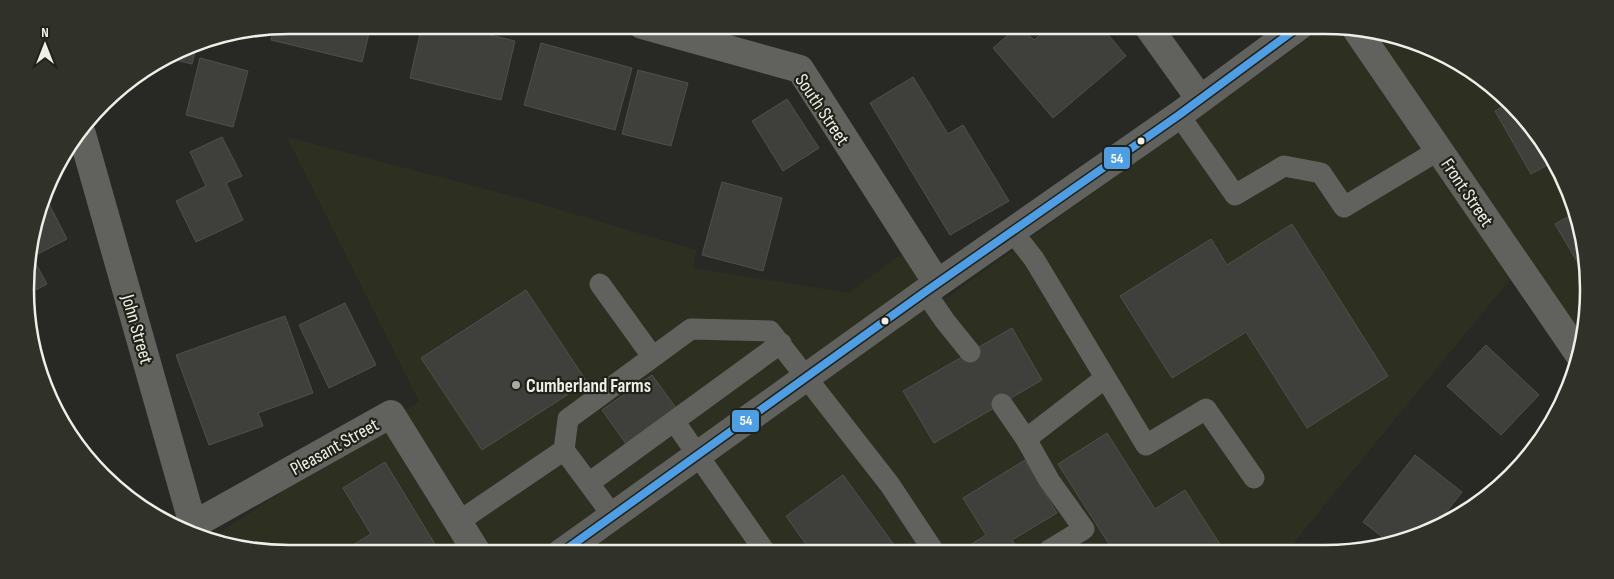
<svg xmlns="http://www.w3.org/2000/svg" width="1614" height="579" font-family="'Sofia Sans Condensed',sans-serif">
	<rect width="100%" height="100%" fill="#282924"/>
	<!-- built -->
	<path fill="#2d3021" d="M1327 25 1393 34 1485 79 1553 157 1587 255 1581 341 1525 261 1286 552 290 554 221 545 209 540 419 401 287 137 527 200 696 250 693 268 849 293 908 249 945 299Z"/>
	<!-- building -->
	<path fill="#3f403c" stroke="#4f504b" d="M290 25H371L362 62 271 40 274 28Z
		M422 25H449L515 41 501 100 410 78Z
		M1020 25 1034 40 1051 25H1100L1126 56 1053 118 993 48Z
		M197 43 192 64 167 58 189 45Z
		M541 43 632 68 615 130 524 105Z
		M200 58 248 71 233 127 186 115Z
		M638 70 688 83 671 146 622 134Z
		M913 77 948 134 963 125 1009 201 950 235 870 103Z
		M787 99 819 148 783 171 752 121Z
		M1507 104 1553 157 1555 161 1531 174 1495 111Z
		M222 137 242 176 226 183 243 220 196 242 176 201 206 186 190 152Z
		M722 182 782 198 763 271 702 255Z
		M45 196 67 239 32 257 47 284 30 293 27 255Z
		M1573 214 1587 255 1585 275 1555 224Z
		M1292 224 1388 376 1307 428 1246 332 1172 378 1120 296 1211 239 1227 265Z
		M526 290 587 382 482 450 421 358Z
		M345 303 376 365 329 388 299 325Z
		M285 316 313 393 258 413 263 426 209 445 176 355Z
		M1012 328 1042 380 934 443 903 391Z
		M1486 345 1539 395 1501 435 1447 386Z
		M652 375 679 412 629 448 602 410Z
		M1107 433 1155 509 1185 490 1225 552H1114L1058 464Z
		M1415 455 1462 492 1433 529 1390 543 1363 522Z
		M1025 460 1057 513 1012 540 1020 552 970 553 967 547 986 535 963 498Z
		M385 462 441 554H338L371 534 343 488Z
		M843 475 900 553H812L786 516Z"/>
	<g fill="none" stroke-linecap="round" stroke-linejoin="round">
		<!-- lane -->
		<path stroke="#61625d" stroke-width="21" d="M1179 115 1235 195 1284 166 1321 173 1344 207 1439 150
			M1012 231 1034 259 1146 445 1206 409 1254 478
			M600 284 652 356
			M925 292 945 321 970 352
			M1002 404 1026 439
			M674 421 766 553
			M564 450 613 516
			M589 483 781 343
			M458 522 564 450 568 419 691 329 770 331 890 485 935 553
			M1048 551 1084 529 1049 480 1026 439 1105 378"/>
		<!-- street -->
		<path stroke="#61625d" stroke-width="28" d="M642 25 800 69 937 283
			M1147 25 1200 99
			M82 134 193 525
			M186 529 391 414 478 554"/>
		<!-- secondary -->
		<path stroke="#61625d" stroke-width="28" d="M1356 29 1580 356
			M561 553 925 292 1179 115 1301 25"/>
		<!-- bus-1 casing -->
		<g stroke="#202218" stroke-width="11">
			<path id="bus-1" d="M561 553 925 292 1179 115 1301 25"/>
		</g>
		<!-- bus-1 -->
		<use href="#bus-1" stroke="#4d9ee5" stroke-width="8"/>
	</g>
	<!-- markers -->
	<g fill="#eeefe9" stroke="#202218" stroke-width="2">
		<circle cx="1141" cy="141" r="4.5"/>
		<circle cx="885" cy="321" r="4.5"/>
	</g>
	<circle fill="#a9aaa4" stroke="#202218" stroke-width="2" cx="516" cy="385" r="5"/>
	<g text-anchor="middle" stroke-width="4.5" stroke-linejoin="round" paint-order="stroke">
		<!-- street labels -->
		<g font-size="19" fill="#eeefe9" stroke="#202218">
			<text transform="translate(823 109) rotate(56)" y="7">South Street</text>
			<text transform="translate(1468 192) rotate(56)" y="7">Front Street</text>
			<text transform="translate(138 329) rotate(74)" y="7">John Street</text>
			<text transform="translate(334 446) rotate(-29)" y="7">Pleasant Street</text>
		</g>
		<!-- poi labels -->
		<g font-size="19" font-weight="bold" fill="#eeefe9" stroke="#202218" text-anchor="start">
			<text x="526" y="392">Cumberland Farms</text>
		</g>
	</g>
	<!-- crop -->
	<path d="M0 0H1614V579H0ZM289 34H1325A255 255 0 0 1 1580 289V290A255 255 0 0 1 1325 545H289A255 255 0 0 1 34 290V289A255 255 0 0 1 289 34Z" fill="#303229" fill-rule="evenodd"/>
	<path fill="none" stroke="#eeefe9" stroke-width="2.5" d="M289 34H1325A255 255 0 0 1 1580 289V290A255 255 0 0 1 1325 545H289A255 255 0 0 1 34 290V289A255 255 0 0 1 289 34Z"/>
	<g stroke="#202218" stroke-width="2">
		<rect x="1103" y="146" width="28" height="24" rx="5" fill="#4d9ee5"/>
		<rect x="731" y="409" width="29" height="24" rx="5" fill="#4d9ee5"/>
	</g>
	<g font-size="14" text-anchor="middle" font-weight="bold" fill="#fff">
		<text x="1117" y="163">54</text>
		<text x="746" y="425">54</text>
	</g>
	<!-- north arrow -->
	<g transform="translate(45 45)" stroke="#202218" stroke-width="4" paint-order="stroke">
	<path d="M0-4L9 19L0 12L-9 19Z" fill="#eeefe9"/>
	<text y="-8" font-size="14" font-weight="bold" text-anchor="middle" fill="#eeefe9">N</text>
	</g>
</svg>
